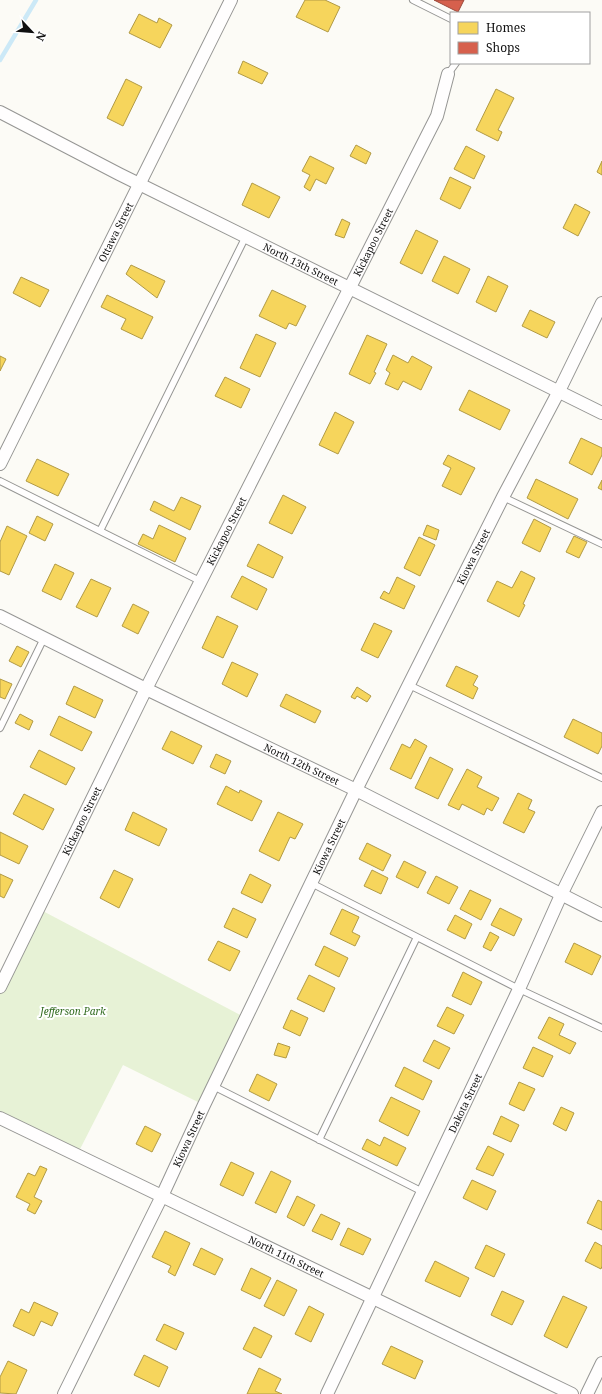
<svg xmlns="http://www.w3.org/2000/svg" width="602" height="1394" font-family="'Noto Serif',serif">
	<rect width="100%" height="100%" fill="#fcfbf6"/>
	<!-- green -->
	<path fill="#e7f2d6" d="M39 909 246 1018 204 1105 123 1065 77 1155 0 1118V987Z"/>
	<!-- homes -->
	<path fill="#f6d55c" stroke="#b19a45" d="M305 0H325L340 7 328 32 296 17Z
		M139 14 157 23 159 18 172 25 160 48 129 33Z
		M243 61 268 73 262 84 238 73Z
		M126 79 142 87 123 126 107 118Z
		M496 89 514 98 498 130 502 132 498 141 476 130Z
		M356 145 371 153 366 164 350 156Z
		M466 146 485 156 474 179 454 169Z
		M310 156 334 168 326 184 316 179 310 191 304 187 310 175 302 171Z
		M602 161V175L597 172Z
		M450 177 471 187 460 209 440 199Z
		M252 183 280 197 269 218 242 205Z
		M575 204 590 212 578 236 563 228Z
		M342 219 350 223 344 238 335 235Z
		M416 230 438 241 422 274 400 263Z
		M444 256 470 269 458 294 432 281Z
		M131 265 165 281 157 298 126 274Z
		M488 276 508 286 496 312 476 302Z
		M21 277 49 290 40 307 13 293Z
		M272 290 306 306 296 326 289 323 286 329 259 316Z
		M107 295 153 317 142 339 121 329 126 319 101 307Z
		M530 310 555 322 547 338 522 326Z
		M256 334 276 343 260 377 240 368Z
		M367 335 387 344 374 372 376 373 370 384 349 374Z
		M393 355 408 363 412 356 432 367 421 390 403 381 398 390 385 384 390 373 386 370Z
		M0 356 6 359 0 371Z
		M225 377 250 389 241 408 215 396Z
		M469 390 510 410 500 430 459 410Z
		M335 412 354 422 338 454 319 445Z
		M581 438 602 448V455L592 475 569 463Z
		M448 455 475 468 461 495 442 486 451 468 443 464Z
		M37 459 69 474 58 496 26 481Z
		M536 479 578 499 568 519 527 498Z
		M602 480V490L598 488Z
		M283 495 306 507 292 534 269 523Z
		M181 497 201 506 190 530 150 510 154 501 174 511Z
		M37 516 53 524 45 541 29 533Z
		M534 519 551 528 540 552 522 543Z
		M159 525 186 538 175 562 138 544 143 534 153 539Z
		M427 525 439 530 436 540 423 535Z
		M7 526 27 536 9 575 0 571V542Z
		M574 536 587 542 579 558 566 552Z
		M419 537 435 545 420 576 404 568Z
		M258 544 283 557 273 578 247 566Z
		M55 564 74 573 61 600 42 591Z
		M521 571 535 578 523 604 525 605 519 617 487 601 497 581 512 588Z
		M242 576 267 589 257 610 231 597Z
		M397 577 415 586 404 609 380 598 384 591 389 594Z
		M91 579 111 588 97 617 76 607Z
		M133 604 149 612 138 634 122 626Z
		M217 616 238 626 223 658 202 648Z
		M374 623 392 631 378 658 361 650Z
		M17 646 29 652 21 667 9 661Z
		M232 662 258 674 247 697 222 684Z
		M456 666 478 676 473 685 478 688 473 699 446 686Z
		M0 679 12 684 5 699 0 697Z
		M74 686 103 700 95 718 66 704Z
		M357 687 371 696 367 702 357 696 355 699 351 697Z
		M286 694 321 711 315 723 280 706Z
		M20 714 33 721 29 730 15 723Z
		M59 716 92 732 82 751 50 735Z
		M573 719 602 733V746L598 754 564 737Z
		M171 731 202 746 193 764 162 749Z
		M415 739 427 746 411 779 390 769 402 744 410 748Z
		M39 750 75 768 66 785 30 767Z
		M216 754 231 761 225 774 210 767Z
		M430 757 453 769 438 799 415 788Z
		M467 769 482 777 477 787 499 798 492 811 487 808 484 815 462 804 459 810 448 805Z
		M226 786 239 793 240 790 262 801 252 821 217 804Z
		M518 793 532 800 528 809 535 812 524 833 503 823Z
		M24 794 54 809 43 830 13 814Z
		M133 812 167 829 159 846 125 830Z
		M278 812 303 824 295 839 290 837 279 861 259 851Z
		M0 832 28 846 19 864 0 855Z
		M367 843 391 855 383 871 359 859Z
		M404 861 426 872 418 888 396 877Z
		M114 870 133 879 119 908 100 898Z
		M372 870 388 878 381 894 364 886Z
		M0 874 13 880 4 898 0 896Z
		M250 874 271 885 262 903 241 893Z
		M436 876 458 887 449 904 427 893Z
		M470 890 491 900 481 920 460 909Z
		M233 908 256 919 247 938 224 927Z
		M500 908 522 919 514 936 491 925Z
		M342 909 359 917 352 932 360 936 355 946 330 934Z
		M455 915 472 924 465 939 447 930Z
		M490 932 499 937 491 951 483 947Z
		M218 941 240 951 230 971 208 960Z
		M574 943 601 956 592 975 565 962Z
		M324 946 348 958 339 977 315 965Z
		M463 972 482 982 471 1005 452 996Z
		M309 975 335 988 324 1012 297 999Z
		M447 1007 464 1015 454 1034 437 1026Z
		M291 1010 308 1018 300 1036 283 1028Z
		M549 1017 564 1024 559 1035 576 1043 570 1054 538 1038Z
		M434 1040 450 1048 439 1069 423 1061Z
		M278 1043 290 1047 286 1058 274 1055Z
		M533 1047 553 1056 543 1077 523 1068Z
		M404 1067 432 1081 423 1100 395 1086Z
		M257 1074 277 1084 269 1101 249 1091Z
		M519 1082 535 1089 524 1111 509 1104Z
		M391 1097 420 1111 408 1136 379 1121Z
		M561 1107 574 1113 566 1131 553 1124Z
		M501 1116 519 1125 511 1142 493 1134Z
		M145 1126 161 1134 152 1152 136 1144Z
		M384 1137 406 1148 397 1166 362 1149 367 1139 380 1146Z
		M488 1146 504 1154 493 1176 476 1169Z
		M231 1162 254 1173 243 1196 220 1185Z
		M40 1166 47 1169 34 1197 42 1201 35 1214 27 1210 30 1204 16 1197 28 1173 35 1176Z
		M271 1171 291 1181 276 1213 255 1203Z
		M472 1180 496 1191 487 1210 463 1198Z
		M297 1196 315 1205 304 1226 287 1217Z
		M598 1200 602 1202V1230L587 1223Z
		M321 1214 340 1223 332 1240 312 1231Z
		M348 1228 371 1239 363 1255 340 1245Z
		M165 1231 190 1243 175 1276 168 1272 171 1266 152 1257Z
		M595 1242 602 1246V1266L601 1269 585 1261Z
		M486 1245 505 1254 494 1277 475 1268Z
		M201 1248 223 1259 215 1275 193 1265Z
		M435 1261 469 1278 460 1297 425 1281Z
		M251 1268 271 1278 260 1299 241 1290Z
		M277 1280 297 1290 284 1316 264 1306Z
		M502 1291 524 1301 512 1325 491 1315Z
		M563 1296 587 1307 567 1348 544 1336Z
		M34 1302 58 1313 52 1326 41 1321 34 1336 13 1326 21 1309 29 1313Z
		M309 1306 324 1314 311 1342 295 1334Z
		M164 1324 184 1333 176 1350 156 1340Z
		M254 1327 272 1336 261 1358 243 1349Z
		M391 1346 423 1361 415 1379 382 1364Z
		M144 1355 168 1367 159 1387 134 1375Z
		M8 1361 27 1370 16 1394 0 1393V1377Z
		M259 1368 281 1379 275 1391 282 1394H247Z"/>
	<!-- shops -->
	<path fill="#d6604d" stroke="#9b483b" d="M434 0H464L458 12Z"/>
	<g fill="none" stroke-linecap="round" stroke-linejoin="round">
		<!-- stream -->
		<path stroke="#cce9f7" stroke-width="4.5" d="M0 60 36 0"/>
		<!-- lane casing -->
		<g stroke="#969694" stroke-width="8">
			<path id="lane" d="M413 0 451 19
				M448 74 456 63
				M0 481 200 581
				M503 497 602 544
				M100 531 246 236
				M409 685 602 778
				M0 728 44 638
				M311 883 519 989 602 1028
				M213 1086 423 1192
				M319 1140 417 937"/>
		</g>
		<!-- street casing -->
		<g stroke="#969694" stroke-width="14">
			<g id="street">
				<path id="s1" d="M0 112 119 174 602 413"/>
				<path id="s2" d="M0 464 231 0"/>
				<path id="s3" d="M0 616 146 689 356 790 602 915"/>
				<path id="s4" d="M0 987 146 689 437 116 448 74"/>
				<path id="s5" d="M0 1118 572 1394"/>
				<path id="s6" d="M64 1394 162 1196 204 1105 356 790 503 497 559 391 602 303"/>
				<path id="s7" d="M327 1394 519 989 561 895 602 812"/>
				<path d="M587 1394 602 1363"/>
			</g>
		</g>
		<!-- lane -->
		<use href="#lane" stroke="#fffefe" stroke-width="6"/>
		<!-- street -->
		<use href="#street" stroke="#fffefe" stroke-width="12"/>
	</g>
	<g text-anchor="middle" stroke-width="4" stroke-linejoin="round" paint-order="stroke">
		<!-- street labels -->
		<g font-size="10" fill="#101010" stroke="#fff">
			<text dy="4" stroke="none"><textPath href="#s2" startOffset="259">Ottawa Street</textPath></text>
			<text dy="4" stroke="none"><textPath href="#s4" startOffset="833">Kickapoo Street</textPath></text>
			<text dy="4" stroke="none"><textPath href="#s1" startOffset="337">North 13th Street</textPath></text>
			<text dy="4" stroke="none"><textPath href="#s4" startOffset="509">Kickapoo Street</textPath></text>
			<text dy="4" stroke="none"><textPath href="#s6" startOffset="932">Kiowa Street</textPath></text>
			<text dy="4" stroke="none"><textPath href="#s3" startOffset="336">North 12th Street</textPath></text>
			<text dy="4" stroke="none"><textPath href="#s4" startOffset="185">Kickapoo Street</textPath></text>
			<text dy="4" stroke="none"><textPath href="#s6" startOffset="608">Kiowa Street</textPath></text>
			<text dy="4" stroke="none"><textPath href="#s7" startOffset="322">Dakota Street</textPath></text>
			<text dy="4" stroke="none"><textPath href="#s6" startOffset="284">Kiowa Street</textPath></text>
			<text dy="4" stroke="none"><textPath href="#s5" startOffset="318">North 11th Street</textPath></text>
		</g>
		<!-- park labels -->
		<g font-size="10" font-style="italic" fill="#306a1e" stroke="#fff">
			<text x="73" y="1015">Jefferson Park</text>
		</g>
	</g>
	<!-- legend -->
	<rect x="450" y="12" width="140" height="52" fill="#ffffff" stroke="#9f9f9f"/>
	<rect x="458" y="22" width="20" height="12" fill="#f6d55c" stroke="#9f9f9f"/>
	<text x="486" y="32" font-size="12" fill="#101010">Homes</text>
	<rect x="458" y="42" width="20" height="12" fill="#d6604d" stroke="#9f9f9f"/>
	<text x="486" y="52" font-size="12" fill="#101010">Shops</text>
	<!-- north arrow -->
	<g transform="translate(32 32) rotate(116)" stroke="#ffffff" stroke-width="3" paint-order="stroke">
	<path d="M0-3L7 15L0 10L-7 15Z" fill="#101010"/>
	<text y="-6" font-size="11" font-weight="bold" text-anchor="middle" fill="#101010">N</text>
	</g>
</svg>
